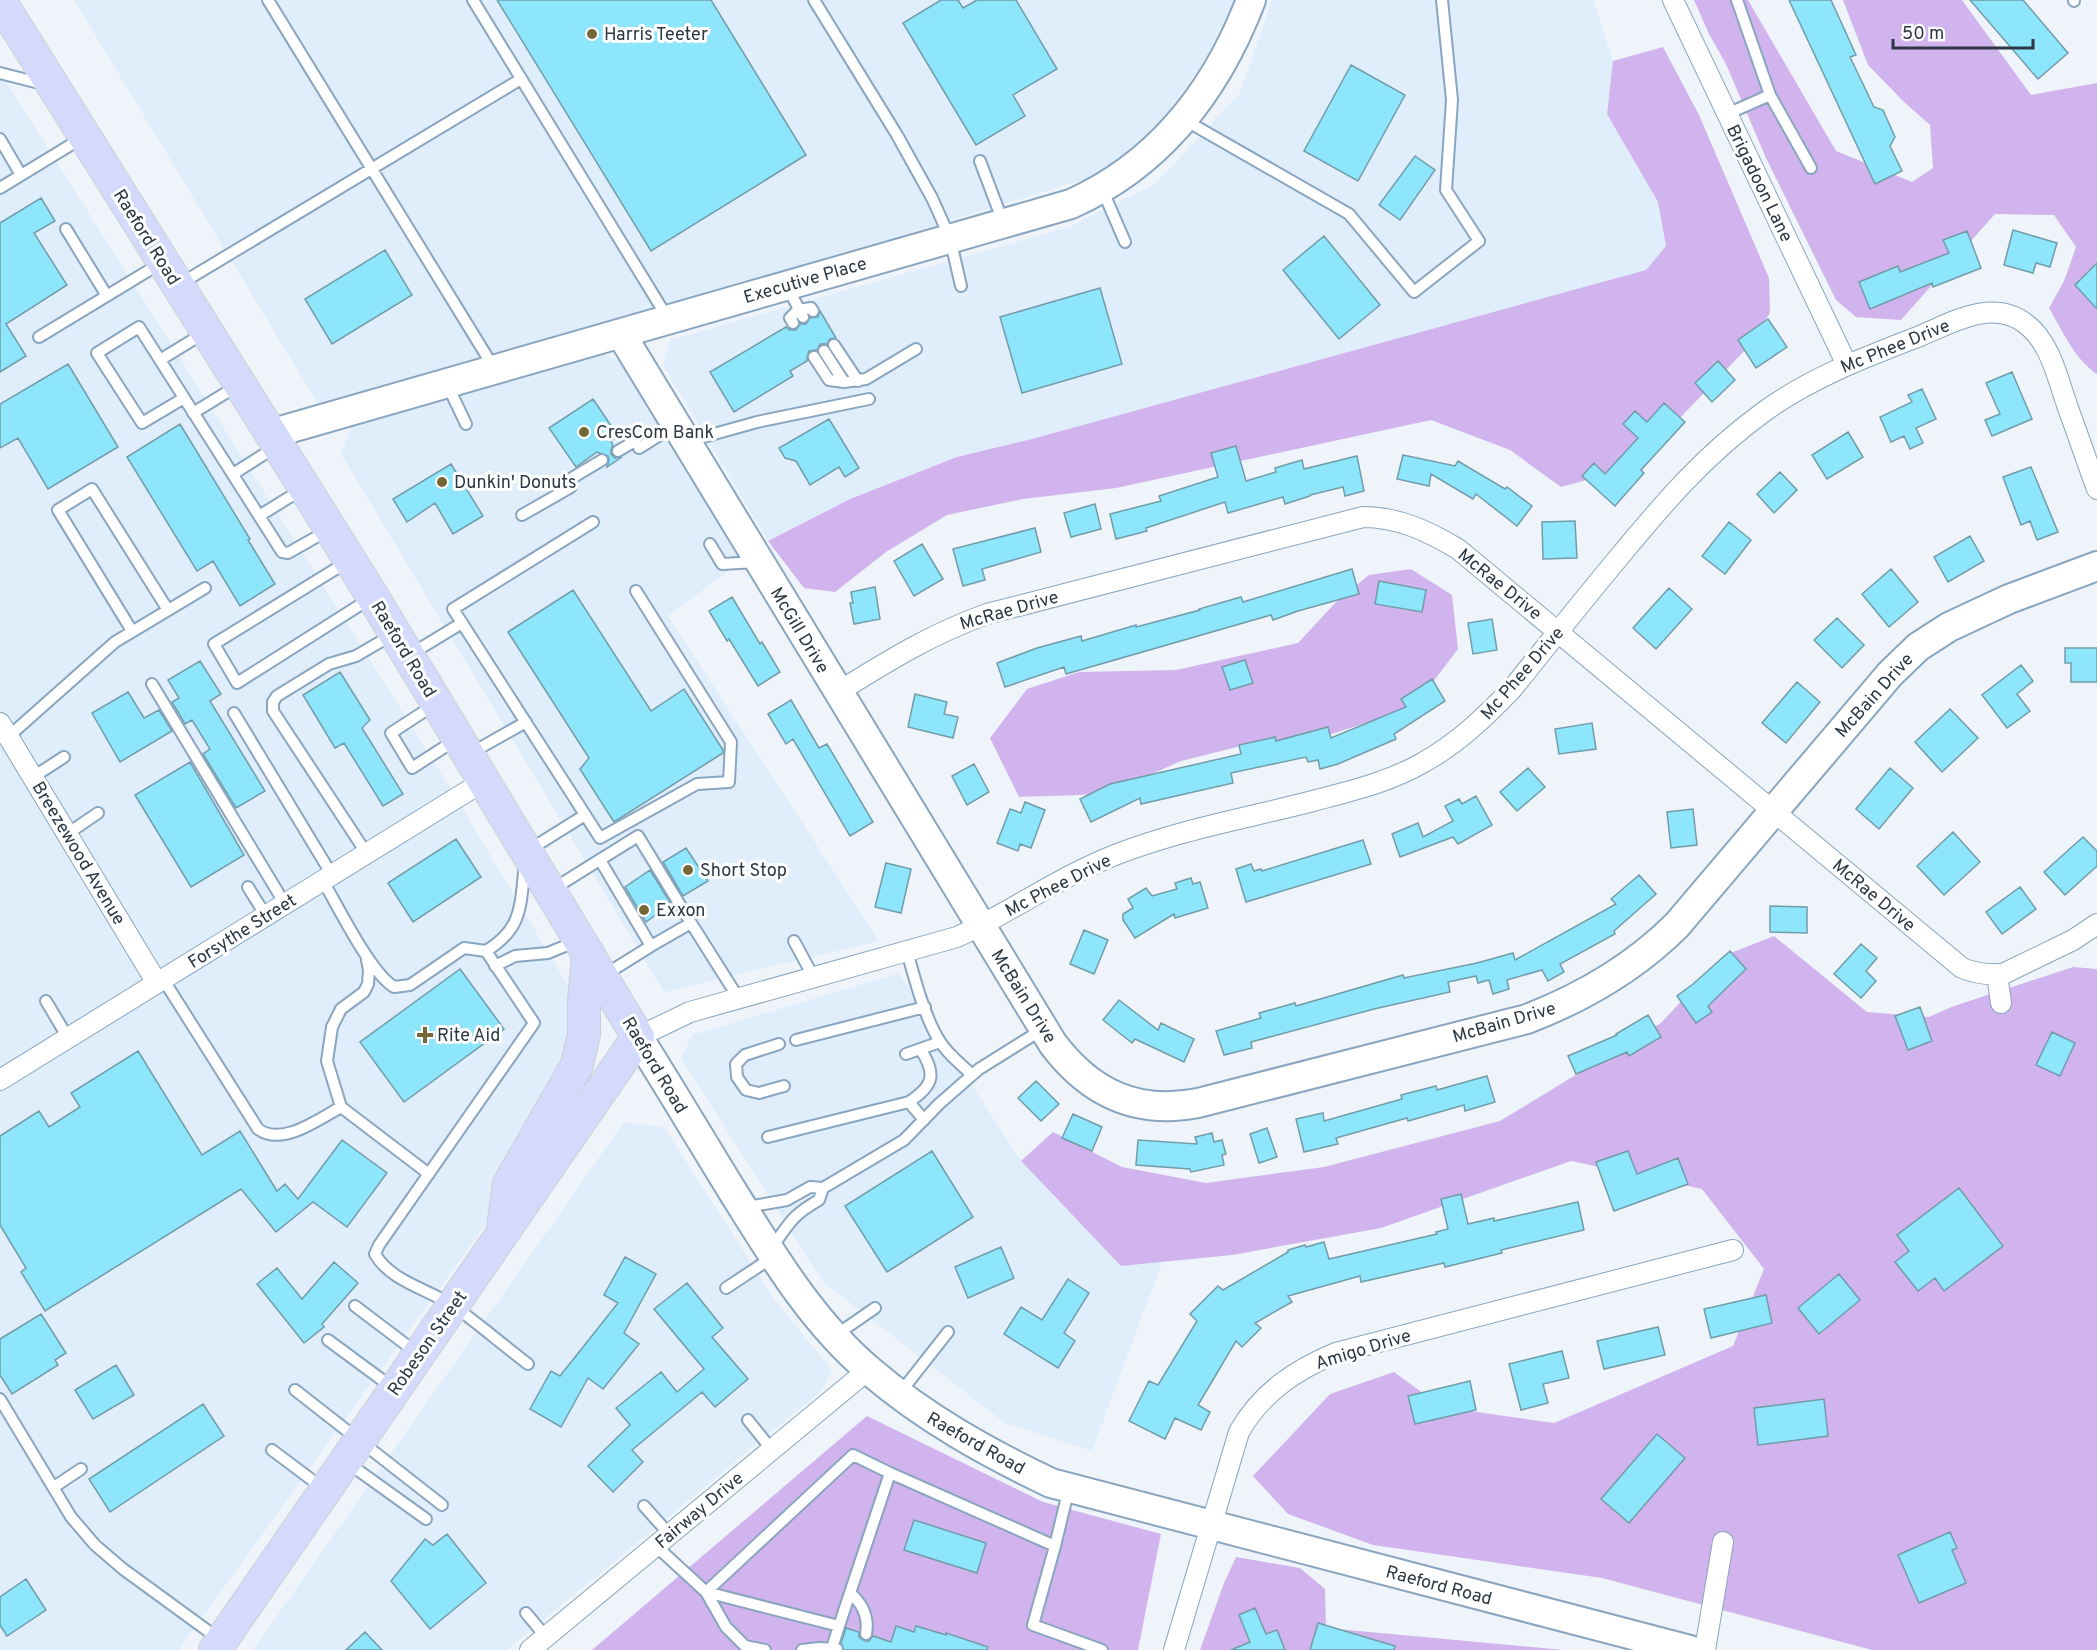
<svg xmlns="http://www.w3.org/2000/svg" width="2097" height="1650" font-family="Overpass,sans-serif">
	<rect width="100%" height="100%" fill="#eef4fa"/>
	<!-- built -->
	<path fill="#e0eefc" d="M74 0H1235L1203 63 1160 124 1100 174 917 231 318 404Z
		M1272 0H1593L1613 61 1607 114 1658 202 1666 246 1646 270 1032 439 957 457 850 499 768 541 663 365 670 340 1069 227 1156 183 1240 93Z
		M0 72 451 789 594 1030 578 1096 179 1650H0Z
		M602 353 624 363 746 558 668 616 879 941 664 992 341 454 351 426Z
		M899 973 1021 1161 1077 1221 1185 1201 1092 1451 1005 1423 822 1281 681 1058 692 1035Z
		M624 1122 664 1127 774 1299 832 1370 821 1391 507 1650H253Z"/>
	<!-- green -->
	<path fill="#d1b4ed" d="M1694 0H1748L1836 151 1912 182 1933 168 1930 125 1904 102 1868 65 1843 0H1962L2031 95 2097 83V374C2075 360 2062 330 2049 308L2064 281 2076 247 2054 215 1995 214 1901 320 1856 317 1836 300 1766 158 1726 64 1709 34Z
		M1663 47 1699 115 1769 278 1770 313 1747 348 1678 420 1612 473 1561 487 1510 450 1431 420 1116 488 1023 499 947 515 886 552 835 592 804 588 768 541 850 499 957 457 1032 439 1646 270 1666 246 1658 202 1607 114 1613 61Z
		M1411 569 1452 595 1458 649 1413 708 1322 737 1253 743 1181 761 1107 794 1019 797 990 738 1027 689 1079 672 1176 670 1298 643 1336 602 1369 575Z
		M1774 936 1867 1012 1929 1017 1954 1006 2073 967 2097 969V1650H1872L1602 1578 1373 1545 1288 1514 1253 1476 1330 1394 1394 1372 1442 1407 1554 1423 1733 1346 1764 1269 1702 1189 1571 1161 1381 1228 1232 1255 1121 1266 1021 1161 1053 1132 1122 1167 1206 1183 1324 1167 1500 1121 1661 1023 1723 956Z
		M867 1416 1043 1502 1161 1534 1138 1650H592Z
		M1236 1557 1300 1568 1325 1589 1326 1628 1564 1650H1200L1224 1583Z"/>
	<!-- building -->
	<path fill="#8ee6fd" stroke="#719ca8" stroke-width="1.5" d="M497 0H711L806 155 651 251Z
		M941 0H958L963 8 977 0H1016L1057 69 1013 95 1025 116 976 145 903 23Z
		M1789 0H1831L1856 55 1850 57 1874 107 1883 110 1895 137 1890 146 1902 171 1875 184Z
		M1970 0H2023L2068 53 2038 79Z
		M1351 65 1405 95 1358 181 1304 151Z
		M1415 156 1435 170 1400 220 1379 205Z
		M41 198 55 221 34 233 67 285 6 324 26 356 0 372V223Z
		M2013 230 2057 243 2050 267 2036 263 2033 273 2004 265Z
		M1967 231 1981 268 1933 287 1932 283 1870 309 1859 282 1898 266 1900 272 1949 253 1943 240Z
		M1324 236 1380 305 1339 339 1283 270Z
		M385 250 412 295 332 344 305 299Z
		M2097 263V309L2075 285Z
		M1100 288 1122 364 1022 393 1000 317Z
		M820 311 836 338 830 339 827 344H820L817 350 809 351 807 357V361L790 371 793 376 734 412 710 372 786 327 790 330H796L800 324H806L810 318 818 317Z
		M1768 319 1787 347 1756 368 1738 340Z
		M1718 361 1735 380 1712 402 1695 383Z
		M68 364 118 447 48 489 18 438 0 448V404Z
		M2012 372 2032 419 1992 436 1985 420 2000 414 1986 383Z
		M1922 389 1936 419 1916 428 1923 443 1910 449 1904 436 1891 442 1880 417 1912 402 1908 395Z
		M593 399 618 436 611 441 613 445 611 450V454L615 458 622 457 607 467 609 460 608 456 597 452 576 467 549 428Z
		M1664 403 1685 422 1641 470 1644 473 1615 506 1582 476 1594 463 1605 474 1638 438 1623 424 1635 411 1647 422Z
		M829 419 859 468 845 477 839 467 810 485 796 461 785 458 779 448Z
		M180 424 250 539 248 540 275 584 240 606 213 561 197 571 127 457Z
		M1848 432 1863 457 1827 479 1812 455Z
		M1236 446 1246 481 1276 472 1275 468 1302 460 1304 469 1357 456 1364 491 1345 496 1343 487 1310 495V496L1285 504 1283 497 1228 513 1225 502 1146 528 1147 531 1116 539 1110 514 1161 501 1159 496 1218 477 1211 453Z
		M1403 455 1455 466 1458 461 1505 489 1507 487 1532 506 1517 526 1476 494 1473 499 1431 474 1429 486 1397 479Z
		M451 464 483 516 453 534 435 503 407 522 393 499Z
		M2031 467 2058 532 2037 540 2030 521 2021 525 2003 477Z
		M1780 472 1797 490 1774 513 1757 494Z
		M1095 504 1101 529 1071 537 1064 513Z
		M1575 521 1577 558 1543 559 1542 522Z
		M1729 522 1751 540 1725 574 1702 556Z
		M1035 528 1041 552 982 569 985 580 963 586 953 549Z
		M1970 536 1984 561 1948 582 1934 557Z
		M922 544 943 579 914 596 894 561Z
		M1352 569 1359 594 1298 611 1273 620 1271 615 1066 674 1064 667 1005 687 997 663 1037 648 1081 636 1082 641 1136 625V627L1200 610 1199 609 1241 597 1243 602Z
		M1891 569 1918 602 1889 627 1862 594Z
		M1379 581 1426 590 1422 612 1375 604Z
		M875 587 880 619 854 624 850 603H853L851 592Z
		M1669 588 1692 609 1656 649 1633 628Z
		M573 590 651 711 684 689 723 750V753L614 822 580 769 589 758 508 632Z
		M732 597 760 644 762 642 780 672 758 686 729 639 727 641 709 611Z
		M1837 618 1864 645 1842 668 1814 640Z
		M1492 619 1497 650 1473 654 1468 623Z
		M2065 648H2097V682H2071V663H2065Z
		M1245 660 1253 683 1230 690 1222 667Z
		M200 661 221 694 210 701 265 791 236 808 203 754 210 749 192 720 185 724 172 702 179 698 168 680Z
		M2021 665 2033 681 2017 694 2030 711 2007 728 1982 695Z
		M340 672 370 720 362 728 403 794 383 806 344 743 335 748 303 695Z
		M1432 679 1445 701 1394 734 1396 739 1338 764 1320 769 1318 760 1308 762 1306 757 1231 773 1233 783 1141 804 1140 798 1091 822 1080 799 1110 784 1241 754 1239 745 1275 737 1276 741 1328 727 1331 738 1406 707 1401 699Z
		M1797 682 1820 702 1786 743 1762 723Z
		M128 692 144 718 159 710 172 731 120 762 92 713Z
		M915 694 947 702 944 714 958 717 953 738 908 727Z
		M791 700 819 748 827 744 873 822 850 836 793 739 786 744 768 714Z
		M1950 709 1978 738 1942 772 1915 742Z
		M1592 723 1596 749 1559 754 1555 729Z
		M190 762 244 855 191 887 135 795Z
		M974 764 989 792 967 805 952 776Z
		M1528 768 1545 787 1517 811 1500 792Z
		M1890 768 1913 788 1879 829 1856 809Z
		M1476 796 1492 825 1458 844 1453 837 1400 857 1392 834 1418 823 1423 837 1453 821 1445 806 1459 799 1462 804Z
		M1025 802 1045 810 1031 848 1020 844 1018 851 997 843 1010 809 1021 813Z
		M1693 809 1697 845 1671 848 1667 812Z
		M1953 832 1980 862 1944 895 1917 866Z
		M2083 837 2097 851V866L2065 895 2044 872Z
		M456 839 481 877 413 922 388 883Z
		M1363 840 1371 864 1246 902 1236 869 1251 864 1254 871 1261 869 1262 871Z
		M686 848 708 881 683 896 663 862Z
		M886 863 911 869 901 913 875 907Z
		M650 870 671 904 646 922 625 887Z
		M1639 875 1656 894 1614 931 1615 934 1560 964 1564 972 1548 981 1542 970 1507 980 1509 989 1493 994 1489 980 1478 983 1476 976 1448 982 1450 992 1374 1009 1251 1042 1252 1048 1224 1055 1216 1031 1261 1018 1259 1013 1295 1003 1296 1006 1403 975 1404 978 1477 963 1513 953 1515 960 1616 904 1611 899Z
		M1191 878 1193 884 1200 882 1208 908 1175 918 1174 914 1135 938 1123 920V914L1133 908 1128 899 1146 888 1152 896 1177 889 1175 883Z
		M2020 887 2036 909 2002 934 1986 912Z
		M1770 906 1807 907V933L1770 932Z
		M1084 930 1108 940 1094 974 1070 964Z
		M1861 944 1877 958 1866 971 1876 981 1861 998 1834 974Z
		M1730 951 1746 969 1708 1006 1712 1012 1696 1023 1677 996 1693 984Z
		M460 969 504 1029 404 1102 360 1042Z
		M1119 1000 1158 1030 1161 1023 1194 1039 1184 1062 1135 1039 1132 1043 1103 1020Z
		M1920 1007 1932 1041 1908 1050 1895 1016Z
		M1648 1015 1661 1037 1629 1056 1627 1052 1576 1074 1568 1056 1617 1035 1616 1034Z
		M2052 1032 2075 1043 2060 1076 2036 1065Z
		M138 1051 202 1155 240 1131 277 1191 285 1184 298 1199 342 1140 387 1173 347 1227 313 1202 276 1232 241 1189 45 1311 21 1272 26 1268 0 1225V1136L39 1111 49 1127 80 1107 71 1093Z
		M1487 1076 1495 1102 1465 1111 1464 1105 1408 1121 1407 1118 1336 1138 1338 1144 1304 1152 1296 1119 1323 1113 1324 1121 1402 1099 1401 1095 1436 1086 1437 1090Z
		M1036 1081 1059 1104 1041 1121 1018 1098Z
		M1073 1114 1102 1127 1092 1151 1062 1138Z
		M1267 1128 1277 1157 1259 1163 1250 1134Z
		M1212 1133 1214 1142 1222 1140 1226 1154 1222 1155 1224 1165 1191 1172 1190 1169 1136 1165 1138 1140 1197 1144 1195 1137Z
		M932 1151 973 1217 887 1272 845 1206Z
		M1628 1151 1637 1174 1678 1158 1688 1184 1614 1211 1596 1162Z
		M1959 1188 2003 1246 1944 1291 1935 1278 1918 1291 1895 1262 1909 1251 1897 1235Z
		M1461 1194 1468 1224 1494 1218V1221L1578 1202 1584 1230 1501 1250 1502 1253 1445 1267 1444 1263 1361 1282 1360 1276 1288 1296 1292 1302 1255 1323 1261 1328 1242 1347 1236 1341 1198 1405 1210 1412 1201 1430 1175 1418 1165 1439 1129 1421 1149 1381 1158 1385 1197 1321 1190 1314 1218 1286 1223 1290 1288 1252V1250L1305 1245 1306 1247 1324 1242 1329 1259 1437 1234 1436 1232 1448 1229 1441 1199Z
		M1001 1247 1014 1278 968 1298 955 1267Z
		M625 1257 656 1274 624 1333 639 1344 603 1389 588 1378 561 1427 530 1409 551 1371 560 1376 618 1303 604 1295Z
		M334 1262 358 1283 322 1324 324 1327 304 1343 257 1284 277 1268 302 1299Z
		M1839 1274 1860 1300 1819 1334 1798 1308Z
		M1068 1279 1089 1293 1064 1333 1075 1341 1058 1368 1004 1334 1021 1307 1042 1320Z
		M687 1283 723 1328 712 1337 748 1379 715 1407 702 1392 632 1450 643 1462 613 1492 588 1466 630 1425 616 1408 661 1372 677 1392 704 1369 654 1309Z
		M1766 1295 1772 1323 1711 1338 1704 1309Z
		M41 1314 66 1353 55 1360 58 1365 12 1394 0 1375V1339Z
		M1658 1327 1665 1355 1604 1369 1597 1341Z
		M1562 1351 1569 1378 1543 1384 1548 1403 1521 1410 1509 1364Z
		M116 1365 134 1395 93 1419 75 1390Z
		M1470 1381 1476 1410 1415 1424 1408 1396Z
		M1824 1399 1828 1436 1758 1445 1754 1408Z
		M203 1404 224 1436 110 1512 89 1479Z
		M1657 1434 1685 1458 1629 1523 1601 1499Z
		M914 1520 986 1543 977 1573 904 1550Z
		M1950 1532 1957 1548 1952 1550 1966 1583 1919 1603 1898 1555Z
		M447 1534 486 1583 430 1629 391 1581 425 1539 433 1545Z
		M26 1579 46 1610 7 1636 0 1625V1597Z
		M1255 1608 1266 1634 1277 1630 1285 1650H1231L1250 1642 1239 1615Z
		M1318 1623 1395 1646 1394 1650H1310Z
		M896 1626 914 1632 916 1626 946 1635V1633L988 1647 987 1650H844L841 1643 846 1628 859 1632V1637L865 1641H869L873 1636 891 1642Z
		M365 1632 382 1650H346Z"/>
	<g fill="none" stroke-linecap="round" stroke-linejoin="round">
		<!-- lane casing -->
		<g stroke="#89a5bf" stroke-width="14">
			<path id="lane" d="M268 0 494 368
				M473 0 667 317
				M814 0 897 135 932 198 950 238 961 286
				M1737 0 1770 95 1811 168
				M2074 0V1
				M0 73 43 84
				M1727 114 1770 95
				M1183 119 1349 214 1414 292 1479 241 1446 190 1452 100 1442 0
				M0 139 21 175
				M980 161 1003 222
				M0 188 82 138
				M1102 189 1125 242
				M66 229 107 296
				M180 284 521 79
				M787 286 803 317
				M793 323 790 318 798 310 811 308 813 311
				M39 337 161 263
				M834 345 858 381
				M824 351 844 382
				M814 357 829 380 844 382 866 379 916 349
				M160 360 204 333
				M447 384 466 424
				M184 398 142 423 97 353 139 327 282 552 288 553 327 531
				M193 413 237 386
				M689 441 757 422 869 399
				M639 448 674 426
				M618 451 635 441
				M233 474 277 446
				M567 481 602 460
				M522 515 571 487
				M259 516 301 490
				M593 522 453 609 600 838 697 784 729 782 731 742 636 591
				M710 544 722 564 756 562
				M347 562 214 644 237 683 371 598
				M132 631 58 510 92 489 168 610
				M411 654 462 623
				M152 684 285 904
				M434 705 391 733 412 768 457 739
				M234 713 332 875
				M8 737 115 642 205 588
				M471 753 526 722
				M33 777 64 757
				M67 834 98 813
				M529 850 585 815
				M367 854 273 711V702L277 696 329 664 356 656 392 635
				M323 881C339 908 370 972 394 987L410 985 464 948 486 951 534 1023 379 1245 375 1254C391 1282 429 1289 455 1307 480 1325 503 1345 528 1364
				M248 887 266 916
				M553 889 638 836 691 923 651 946 600 860
				M691 923 739 999
				M794 941 814 978
				M486 951C524 928 520 904 525 864
				M907 951C914 977 925 1018 939 1040 947 1054 961 1064 972 1075
				M367 960 369 970 368 984 364 992 341 1009 332 1027 327 1061 341 1107 429 1174
				M495 966 515 956 548 953 577 941
				M603 976 651 946
				M163 979 258 1129C282 1147 319 1119 341 1107
				M46 1001 68 1038
				M796 1040 925 1007
				M779 1044 745 1055 736 1064 737 1077 746 1090 759 1093 784 1086
				M906 1054 940 1042
				M909 1102 924 1120
				M768 1137 909 1102C933 1086 937 1075 921 1050
				M747 1207 787 1200 810 1187 823 1188 904 1140 939 1104 979 1069 1043 1029
				M772 1247C790 1223 791 1216 819 1200L823 1188
				M726 1288 773 1257
				M355 1306 417 1353
				M836 1335 875 1308
				M328 1340 393 1388
				M295 1390 442 1505
				M900 1393 948 1332
				M0 1399 71 1517 95 1545 123 1569 219 1639
				M748 1420 772 1450
				M272 1450 324 1489
				M348 1463 426 1519
				M54 1487 81 1469
				M644 1506 670 1535
				M656 1546 706 1592 839 1626 890 1473 1055 1546 1069 1488
				M1055 1546 1033 1625 1102 1650
				M850 1593C863 1604 869 1617 866 1634
				M526 1613 546 1637
				M832 1648 839 1626
				M765 1650 745 1646 726 1627 706 1592 853 1455 890 1473
				M802 1650 819 1648 837 1649"/>
		</g>
		<!-- street casing -->
		<g stroke="#89a5bf" stroke-width="22">
			<path id="street" d="M1673 0 1847 365
				M838 692C888 661 931 634 987 614L1363 517C1398 517 1428 531 1458 549L1962 968C1976 974 1988 975 2003 974L2073 940 2097 924
				M0 723 157 983
				M1997 974 2001 1003
				M638 1037 690 1012 957 937C1011 912 1059 877 1115 855 1178 830 1247 818 1313 801 1351 791 1390 782 1424 762 1458 743 1485 717 1512 689 1546 647 1580 604 1615 562 1662 505 1704 455 1765 411 1812 377 1866 357 1920 336 1953 322 1993 298 2026 324 2051 343 2058 380 2068 408 2078 435 2087 462 2097 489
				M0 1080 484 781
				M530 1650 868 1370
				M1174 1650 1239 1432C1261 1393 1295 1370 1336 1353L1733 1250
				M1705 1650 1723 1542"/>
		</g>
		<!-- secondary casing -->
		<g stroke="#89a5bf" stroke-width="32">
			<path id="secondary" d="M621 334 1053 1044C1090 1093 1136 1115 1198 1103L1527 1019C1584 997 1634 968 1677 925L1890 674 1918 647 1949 627 2009 599 2097 566
				M270 434 1071 204C1160 164 1217 89 1251 0
				M638 1037C670 1088 701 1140 733 1192 773 1256 812 1322 870 1371 925 1418 986 1452 1051 1483L1690 1650"/>
		</g>
		<!-- primary casing -->
		<g stroke="#cccfd2" stroke-width="34">
			<path id="primary" d="M0 1 373 597 638 1037 215 1650
				M503 1227 509 1184 577 1065 584 1034V1001L588 953"/>
		</g>
		<!-- lane -->
		<use href="#lane" stroke="#fff" stroke-width="10"/>
		<!-- street -->
		<use href="#street" stroke="#fff" stroke-width="20"/>
		<!-- secondary -->
		<use href="#secondary" stroke="#fff" stroke-width="28"/>
		<!-- primary -->
		<use href="#primary" stroke="#d4dafb" stroke-width="32"/>
	</g>
	<!-- markers -->
	<g fill="#756735" stroke="#fff" stroke-width="2">
		<circle cx="592" cy="34" r="6"/>
		<circle cx="584" cy="432" r="6"/>
		<circle cx="442" cy="482" r="6"/>
		<circle cx="688" cy="870" r="6"/>
		<circle cx="644" cy="910" r="6"/>
		<path d="M422 1026h6v6h6v6h-6v6h-6v-6h-6v-6h6z"/>
	</g>
	<g text-anchor="middle" stroke-width="6" stroke-linejoin="round" paint-order="stroke">
		<!-- poi labels -->
		<g font-size="18" fill="#2b3742" stroke="#fff" text-anchor="start">
			<text x="604" y="40">Harris Teeter</text>
			<text x="596" y="438">CresCom Bank</text>
			<text x="454" y="488">Dunkin' Donuts</text>
			<text x="700" y="876">Short Stop</text>
			<text x="656" y="916">Exxon</text>
			<text x="437" y="1041">Rite Aid</text>
		</g>
		<!-- street labels -->
		<g font-size="18" fill="#2b3742" stroke="#fff">
			<text transform="translate(1760 183) rotate(64)" y="6">Brigadoon Lane</text>
			<text transform="translate(147 237) rotate(58)" y="6">Raeford Road</text>
			<text transform="translate(805 280) rotate(-16)" y="6">Executive Place</text>
			<text transform="translate(1895 346) rotate(-22)" y="6">Mc Phee Drive</text>
			<text transform="translate(1500 584) rotate(39)" y="6">McRae Drive</text>
			<text transform="translate(1009 610) rotate(-16)" y="6">McRae Drive</text>
			<text transform="translate(800 630) rotate(59)" y="6">McGill Drive</text>
			<text transform="translate(404 649) rotate(59)" y="6">Raeford Road</text>
			<text transform="translate(1522 673) rotate(-49)" y="6">Mc Phee Drive</text>
			<text transform="translate(1874 695) rotate(-48)" y="6">McBain Drive</text>
			<text transform="translate(79 853) rotate(59)" y="6">Breezewood Avenue</text>
			<text transform="translate(1058 885) rotate(-27)" y="6">Mc Phee Drive</text>
			<text transform="translate(1874 895) rotate(40)" y="6">McRae Drive</text>
			<text transform="translate(242 931) rotate(-32)" y="6">Forsythe Street</text>
			<text transform="translate(1024 996) rotate(58)" y="6">McBain Drive</text>
			<text transform="translate(1504 1022) rotate(-16)" y="6">McBain Drive</text>
			<text transform="translate(655 1065) rotate(59)" y="6">Raeford Road</text>
			<text transform="translate(427 1343) rotate(-55)" y="6">Robeson Street</text>
			<text transform="translate(1363 1349) rotate(-17)" y="6">Amigo Drive</text>
			<text transform="translate(976 1443) rotate(29)" y="6">Raeford Road</text>
			<text transform="translate(699 1510) rotate(-40)" y="6">Fairway Drive</text>
			<text transform="translate(1439 1585) rotate(15)" y="6">Raeford Road</text>
		</g>
	</g>
	<!-- scale -->
	<path d="M1893 39v9h140v-9" fill="none" stroke="#2b3742" stroke-width="3"/>
	<text x="1902" y="39" font-size="18" fill="#2b3742" stroke="#ffffff" stroke-width="4.5" paint-order="stroke">50 m</text>
</svg>
